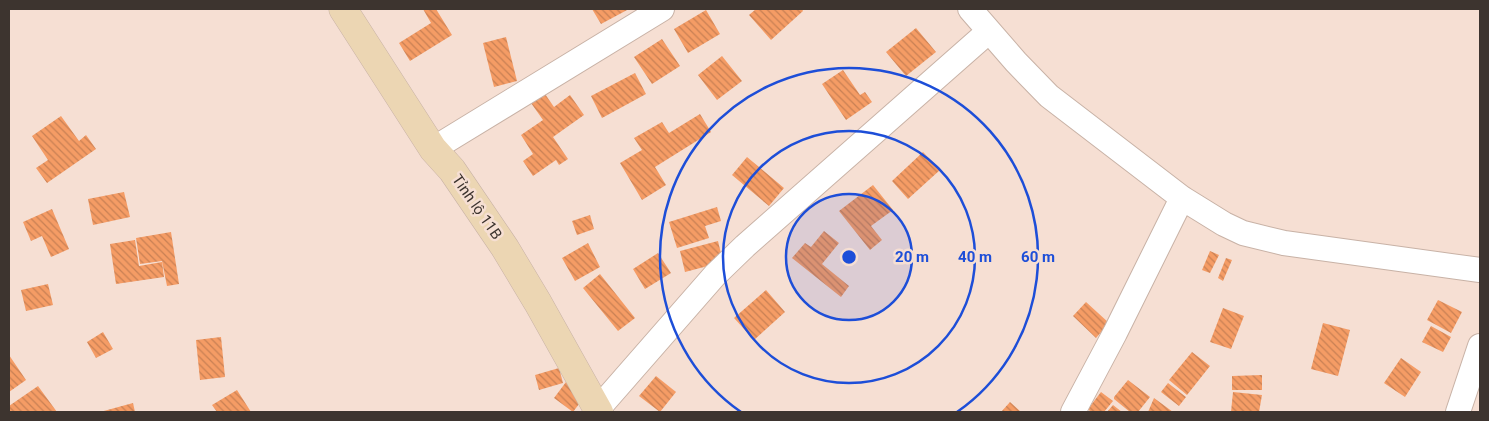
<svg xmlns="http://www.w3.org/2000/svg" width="1489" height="421" font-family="Roboto,sans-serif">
	<defs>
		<pattern id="building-back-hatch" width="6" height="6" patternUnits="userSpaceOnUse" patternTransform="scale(1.25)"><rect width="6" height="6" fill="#f59c65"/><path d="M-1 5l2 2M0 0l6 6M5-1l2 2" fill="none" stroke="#c88054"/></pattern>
	</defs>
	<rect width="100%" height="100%" fill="#f6dfd3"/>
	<!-- building -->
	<path fill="url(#building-back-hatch)" d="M423 9H436L452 35 410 61 399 43 431 23Z
		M592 9H629L601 24Z
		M756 9H802L803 11 771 40 749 15Z
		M706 10 720 34 688 53 674 29Z
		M916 28 936 52 906 76 886 52Z
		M506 37 517 81 494 87 483 43Z
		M662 39 680 66 652 84 634 57Z
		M722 56 742 81 717 100 698 75Z
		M843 70 860 95 865 92 872 102 846 120 822 84Z
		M635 73 646 94 602 118 591 96Z
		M545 94 554 107 570 95 584 115 553 137 568 159 559 165 556 160 533 176 523 161 533 154 521 135 543 120 531 103Z
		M700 114 711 132 655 167 666 185 642 200 620 163 642 150 634 138 662 122 669 133Z
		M61 116 79 141 86 135 96 149 47 183 36 168 48 160 32 136Z
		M923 152 940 170 908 199 892 181Z
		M747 157 784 188 769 206 732 175Z
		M873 185 893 210 871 226 882 240 870 250 839 211Z
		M124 192 130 217 93 225 88 199Z
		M717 207 721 221 705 226 709 238 677 248 669 222Z
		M52 209 69 249 51 257 42 236 31 241 23 222Z
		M590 215 594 229 577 235 572 221Z
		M824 231 839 243 822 264 849 286 841 297 792 258 805 243 811 247Z
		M171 232 179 284 167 286 162 261 140 264 136 238Z
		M135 240 139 266 162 262 164 277 116 284 110 244Z
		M718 241 723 262 685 272 680 251Z
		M588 243 600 267 575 281 562 258Z
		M1210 251 1219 255 1210 273 1202 270Z
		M658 253 671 273 645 289 633 269Z
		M1226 258 1232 260 1223 281 1218 278Z
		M600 274 635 318 618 331 583 288Z
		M48 284 53 305 26 311 21 290Z
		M766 290 785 312 754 340 734 318Z
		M1438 300 1462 312 1451 333 1427 320Z
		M1086 302 1109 323 1096 338 1073 316Z
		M1223 308 1244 316 1231 349 1210 342Z
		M1323 323 1350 330 1338 376 1311 369Z
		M1431 326 1451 337 1443 352 1422 342Z
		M103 332 113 349 96 358 87 342Z
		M221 337 225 377 200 380 196 340Z
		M1192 352 1210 366 1187 395 1169 380Z
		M9 355 26 380 9 392Z
		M1401 358 1421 372 1405 397 1384 383Z
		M559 368 563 383 539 390 535 375Z
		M1262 375V390H1232V376Z
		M656 376 676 392 660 412 639 396Z
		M1128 380 1150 397 1138 412H1130L1114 399V397Z
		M566 382 585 396 573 412 554 398Z
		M1168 383 1186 397 1179 406 1161 392Z
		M38 386 57 412H9V406Z
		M237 390 251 412H217L212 405Z
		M1101 392 1113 401 1104 412H1091L1088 409Z
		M1233 392 1262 395 1259 412H1231Z
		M1154 398 1173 412H1148Z
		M1010 402 1021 412H1001Z
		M133 403 135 412H100Z
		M1113 405 1122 412H1107Z"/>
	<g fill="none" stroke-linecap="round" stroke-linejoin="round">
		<!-- street casing -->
		<g stroke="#c8b2a6" stroke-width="26">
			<path id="street" d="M970 9 1016 62 1049 96 1182 198 1224 224 1243 233 1284 243 1480 270
				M433 149 662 9
				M597 410 715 275 745 246 988 32
				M1073 412 1115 333 1182 198
				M1458 412 1480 346"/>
		</g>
		<!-- secondary casing -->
		<g stroke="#c8b2a6" stroke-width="29">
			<path id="secondary" d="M343 9 433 149 452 170 505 248 538 303 599 412"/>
		</g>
		<!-- street -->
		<use href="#street" stroke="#fff" stroke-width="24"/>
		<!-- secondary -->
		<use href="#secondary" stroke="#ecd6b3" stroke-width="28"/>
	</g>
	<!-- distance rings -->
	<circle cx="849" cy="257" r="63" fill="#1d4ed8" fill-opacity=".12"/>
	<g fill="none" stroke="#1d4ed8" stroke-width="2.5">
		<circle cx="849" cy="257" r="63"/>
		<circle cx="849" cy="257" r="126"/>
		<path d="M741 412A189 189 0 1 1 957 412"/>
	</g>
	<g text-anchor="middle" stroke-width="5" stroke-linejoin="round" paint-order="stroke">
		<!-- street labels -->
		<g font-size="15" fill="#3d342f" stroke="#f6dfd3">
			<text transform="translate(477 207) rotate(55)" y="5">Tỉnh lộ 11B</text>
		</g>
	</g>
	<circle cx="849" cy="257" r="8" fill="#1d4ed8" stroke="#f6dfd3" stroke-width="2.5"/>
	<g font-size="15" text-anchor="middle" font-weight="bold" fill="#1d4ed8" stroke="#f6dfd3" stroke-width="5" stroke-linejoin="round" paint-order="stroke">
		<text x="912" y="262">20 m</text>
		<text x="975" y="262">40 m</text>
		<text x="1038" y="262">60 m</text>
	</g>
	<!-- border -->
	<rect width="1489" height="421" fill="none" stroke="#3d342f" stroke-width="20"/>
</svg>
